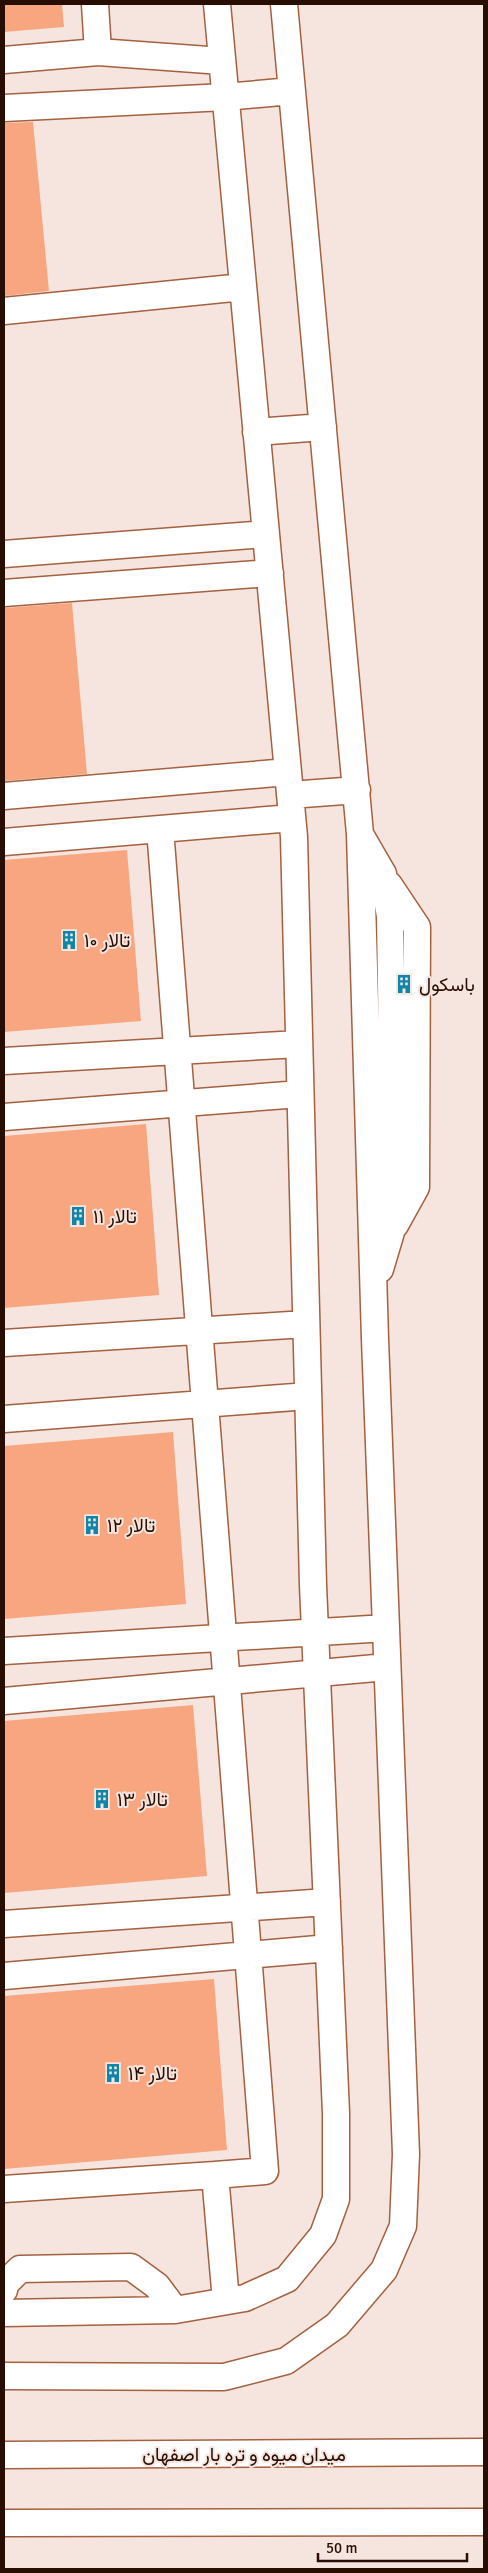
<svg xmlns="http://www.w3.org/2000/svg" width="488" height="2573" font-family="Signika,Vazirmatn,sans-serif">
	<rect width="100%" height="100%" fill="#f5e5de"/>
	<!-- building -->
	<path fill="#f8a67f" d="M4 4H62L64 27 4 32Z
		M33 122 49 291 4 296V123Z
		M72 603 87 774 4 781V608Z
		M127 850 141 1021 4 1032V860Z
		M146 1124 159 1295 4 1308V1136Z
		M173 1432 186 1604 4 1619V1446Z
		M193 1705 207 1876 4 1893V1721Z
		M214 1979 227 2150 4 2169V1996Z"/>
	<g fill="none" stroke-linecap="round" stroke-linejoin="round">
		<!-- minor casing -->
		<g stroke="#a4603f" stroke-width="29">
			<path id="minor" d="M95 4 98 52
				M4 60 98 52 222 61
				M4 108 225 97 292 91
				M4 311 243 287
				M256 432 323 427
				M4 554 266 534
				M4 593 270 573
				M290 795 357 790
				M4 796 288 772
				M160 829 292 818
				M361 836 383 874 390 916 394 1185 391 1232 380 1269
				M4 842 160 829 265 2171 215 2175 226 2301
				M389 885 417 927 416 1187 395 1225
				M4 1061 299 1044
				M4 1117 300 1094
				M4 1343 306 1324
				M4 1419 308 1396
				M4 1651 386 1628
				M4 1701 387 1667
				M4 1924 327 1902
				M4 1976 329 1948
				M4 2189 215 2175
				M4 2290 5 2284 20 2269 131 2267 157 2286 175 2310
				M4 2313 175 2310 245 2298 287 2279 323 2235 336 2199V2113L313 1585 294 837 217 4
				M4 2376 224 2377 286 2361 337 2325 384 2270 403 2226 406 2154 375 1339 360 834 284 4
				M4 2455 484 2452
				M4 2523 484 2522"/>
		</g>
		<!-- minor -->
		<use href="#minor" stroke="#fff" stroke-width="26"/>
	</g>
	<!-- icons -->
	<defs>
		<g id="building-bare" transform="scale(1.5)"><path d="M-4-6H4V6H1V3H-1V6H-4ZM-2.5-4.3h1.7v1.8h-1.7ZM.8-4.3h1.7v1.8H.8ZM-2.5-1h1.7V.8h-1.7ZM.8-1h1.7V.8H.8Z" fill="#0e86aa" stroke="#f5e5de" stroke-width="2.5" paint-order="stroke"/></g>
	</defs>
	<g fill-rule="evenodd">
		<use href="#building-bare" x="69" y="940"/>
		<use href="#building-bare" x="404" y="984"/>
		<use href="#building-bare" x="78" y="1216"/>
		<use href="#building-bare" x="92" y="1525"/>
		<use href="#building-bare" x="102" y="1799"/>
		<use href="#building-bare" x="113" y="2073"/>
	</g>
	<g text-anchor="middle" stroke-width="4" stroke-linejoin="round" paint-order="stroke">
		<!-- poi labels -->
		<g font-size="19" fill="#280d02" stroke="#f5e5de" text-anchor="start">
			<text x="84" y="947">تالار ۱۰</text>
			<text x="419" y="991">باسكول</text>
			<text x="93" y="1223">تالار ۱۱</text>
			<text x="107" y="1532">تالار ۱۲</text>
			<text x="117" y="1806">تالار ۱۳</text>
			<text x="128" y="2080">تالار ۱۴</text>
		</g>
		<!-- street labels -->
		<g font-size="19" fill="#280d02" stroke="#f5e5de">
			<text x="244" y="2461">میدان میوه و تره بار اصفهان</text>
		</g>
	</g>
	<!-- border -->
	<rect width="488" height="2573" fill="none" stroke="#280d02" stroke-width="10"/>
	<!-- scale -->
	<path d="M318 2553v8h149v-8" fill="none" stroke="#280d02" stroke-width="2.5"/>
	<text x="326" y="2553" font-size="15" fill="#280d02" stroke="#f5e5de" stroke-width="4" paint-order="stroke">50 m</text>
</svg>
